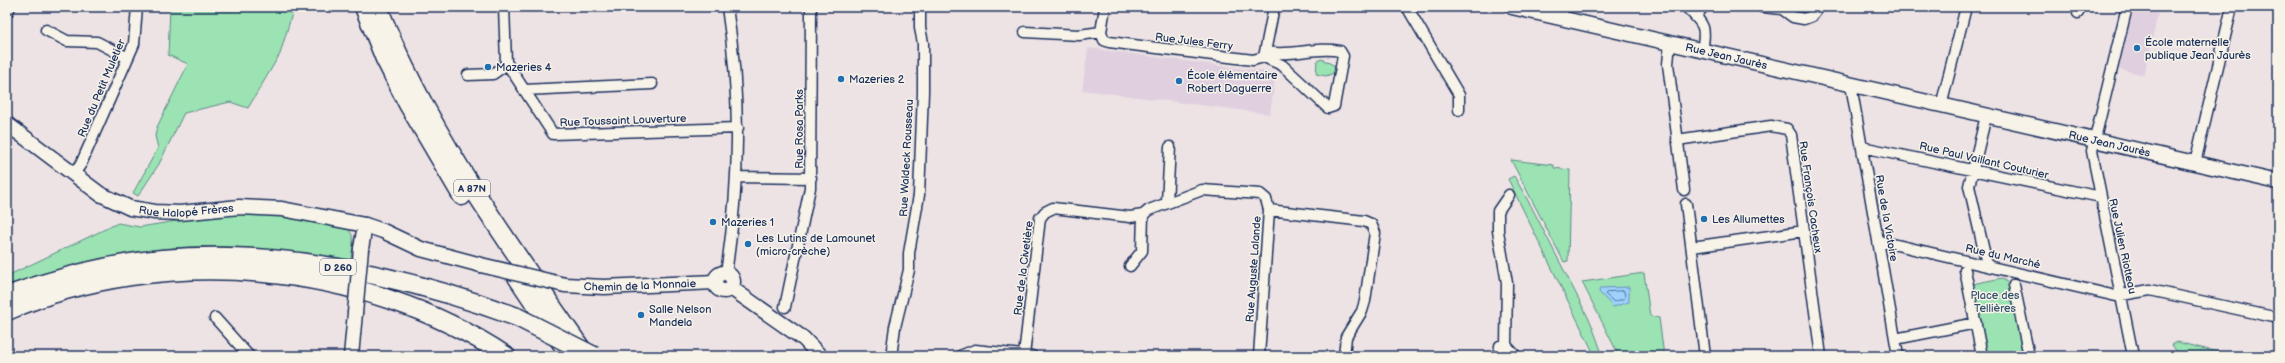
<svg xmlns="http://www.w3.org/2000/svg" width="2285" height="363" font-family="'Balsamiq Sans',sans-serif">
	<rect width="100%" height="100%" fill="#ede3e4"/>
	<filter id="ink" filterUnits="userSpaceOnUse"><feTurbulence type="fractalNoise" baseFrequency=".025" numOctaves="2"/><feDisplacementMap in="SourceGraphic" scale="8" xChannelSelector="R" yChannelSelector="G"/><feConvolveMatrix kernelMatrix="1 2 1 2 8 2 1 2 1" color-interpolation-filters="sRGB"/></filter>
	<g filter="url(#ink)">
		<!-- built -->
		<path fill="#e0d0df" d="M2133 9 2158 14 2144 75 2119 69Z
			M1088 48 1276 73 1270 114 1082 90Z"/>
		<!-- green -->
		<path fill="#9be3b2" stroke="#5b8988" d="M170 7H294L280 54 248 108 230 102 184 113 159 164 138 196 133 193 158 148 155 136 157 127 188 64 168 55Z
			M1322 59 1335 66 1334 73 1326 76 1316 74 1317 61Z
			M1511 160 1554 165V168L1570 170 1568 261 1564 262Z
			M1514 176 1531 206 1591 323 1603 356H1595L1508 179Z
			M237 211 343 225C357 234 353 244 351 259L349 261C279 250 209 239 138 253 94 262 50 278 7 290V276L118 223 140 227Z
			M1644 273 1650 316 1659 318 1664 356H1619L1582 282Z
			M2002 278 2011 286 2025 356H1986L1972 284Z
			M2177 342 2226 354 2225 356H2180L2172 345Z"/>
		<!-- water -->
		<path fill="#9ed2fc" stroke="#6a91bd" d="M1629 287V302L1613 307 1599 292 1600 288Z"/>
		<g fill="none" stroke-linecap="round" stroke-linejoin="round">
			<!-- shore -->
			<path stroke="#4f709d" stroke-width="1" d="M1624 291 1625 298 1614 302 1605 294 1607 292Z"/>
			<!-- street casing -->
			<g stroke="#1b2f5e" stroke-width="13">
				<path id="street" d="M504 7 506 62 553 134 738 128
					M1105 7 1101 32 1104 40 1109 42 1253 60 1264 57 1274 7
					M1407 7 1459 95V110
					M1562 7V18
					M1686 7C1703 24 1707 25 1702 50
					M1762 7 1782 9 1793 17 1804 19 1812 16 1818 7
					M2127 7 2092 151 2133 356
					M7 13 10 7
					M2078 13 2079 7
					M1696 16 1703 7
					M46 30 67 41 97 42 128 58
					M1025 32 1079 35 1101 32
					M1670 43 1668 64 1684 190
					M1264 57 1282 65 1328 108 1334 106 1343 56 1340 51C1316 46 1291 57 1266 52
					M468 75 493 74 507 64
					M1851 85 1898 356
					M524 90 652 84
					M1941 106 1966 7
					M1986 116 1969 186 1987 264
					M1677 140 1771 126 1787 129 1791 135 1821 356
					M1862 147 2101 197
					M2195 163 2232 7
					M74 174 81 164 134 44 137 7
					M737 177 811 178
					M1167 202 1170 147
					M1686 204 1705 356
					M1879 242H1884L2116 296 2150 290 2278 318
					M1692 247 1804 231
					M1130 266 1142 251 1143 215
					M1965 270 1982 356
					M726 273C740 182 741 98 727 7
					M2014 285 2029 356
					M785 307 810 188 811 7
					M215 318 249 356
					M1895 339 1976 323
					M1506 345 1516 356
					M1024 355 1040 218 1045 212 1053 208 1130 217 1143 215 1149 210 1202 190 1260 194 1266 199 1269 210
					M891 356 895 327 909 270V253L919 195 923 92V43L920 28V7
					M960 356 975 350 1032 356
					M1259 356 1269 210 1364 221 1371 224 1375 233 1365 301 1362 311 1346 337 1344 356
					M1499 356 1500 346 1506 345 1507 283 1498 231V211L1509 195"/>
			</g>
			<!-- secondary casing -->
			<g stroke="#1b2f5e" stroke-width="17">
				<g id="secondary">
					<path id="s1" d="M1512 7 2278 182"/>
					<path id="s2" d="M7 124 100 194 130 208 155 212 180 213 239 207 282 209 365 225 383 231 421 249 481 265"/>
					<path d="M361 249 365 225"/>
					<circle cx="724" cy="282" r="9"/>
					<path id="s3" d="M565 285 604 287 715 282"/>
					<path d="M731 288 804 339 820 356"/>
					<path d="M351 356 355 313"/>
				</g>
			</g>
			<!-- highway casing -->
			<g stroke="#1b2f5e" stroke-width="21">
				<path id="highway" d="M364 7 385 59 408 104 462 196
					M378 7C428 133 508 243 585 354
					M517 277 570 356
					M7 296C57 278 109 264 162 259 283 248 405 276 517 317
					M7 311C162 243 365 262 506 356"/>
			</g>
			<!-- street -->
			<use href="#street" stroke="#f7f3e8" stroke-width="10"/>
			<!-- secondary -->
			<use href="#secondary" stroke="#f7f3e8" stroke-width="14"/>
			<!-- highway -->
			<use href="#highway" stroke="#f7f3e8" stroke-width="18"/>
			<!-- secondary-bridge casing -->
			<g stroke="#1b2f5e" stroke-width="17" stroke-linecap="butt">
				<path id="secondary-bridge" d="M481 265 565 285
					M355 313 361 249"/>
			</g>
			<!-- highway-bridge casing -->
			<g stroke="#1b2f5e" stroke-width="21" stroke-linecap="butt">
				<path id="highway-bridge" d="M517 317 594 356"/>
			</g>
			<!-- secondary-bridge -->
			<use href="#secondary-bridge" stroke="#f7f3e8" stroke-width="14"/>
			<!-- highway-bridge -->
			<use href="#highway-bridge" stroke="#f7f3e8" stroke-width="18"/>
		</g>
	</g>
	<!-- markers -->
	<g fill="#1f6fb2" stroke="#f7f3e8" stroke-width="1.5">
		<circle cx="2137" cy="48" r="4"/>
		<circle cx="488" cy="67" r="4"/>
		<circle cx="841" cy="79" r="4"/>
		<circle cx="1179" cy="81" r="4"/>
		<circle cx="1704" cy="219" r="4"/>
		<circle cx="713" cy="222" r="4"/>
		<circle cx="748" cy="244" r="4"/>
		<circle cx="641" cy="315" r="4"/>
	</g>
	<g text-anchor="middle" stroke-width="3" stroke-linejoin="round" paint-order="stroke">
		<!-- shield labels -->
		<g fill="#f7f3e8" stroke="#5d6a87" stroke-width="1">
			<rect x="454" y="180" width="36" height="16" rx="3"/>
			<rect x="320" y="259" width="36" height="16" rx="3"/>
		</g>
		<g font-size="10" font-weight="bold" fill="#1b2f5e">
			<text x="472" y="192">A 87N</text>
			<text x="338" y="271">D 260</text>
		</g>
		<!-- street labels -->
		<g font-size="11" fill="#1b2f5e" stroke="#f7f3e8">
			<text transform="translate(1194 41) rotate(7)" y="4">Rue Jules Ferry</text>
			<text dy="4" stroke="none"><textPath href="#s1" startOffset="220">Rue Jean Jaurès</textPath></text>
			<text transform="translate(101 88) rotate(-67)" y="4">Rue du Petit Muletier</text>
			<text transform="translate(623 120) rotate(-2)" y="4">Rue Toussaint Louverture</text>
			<text transform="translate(799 129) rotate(-90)" y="4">Rue Rosa Parks</text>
			<text dy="4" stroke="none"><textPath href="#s1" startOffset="613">Rue Jean Jaurès</textPath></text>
			<text transform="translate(906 158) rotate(-87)" y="4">Rue Waldeck Rousseau</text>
			<text transform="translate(1984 160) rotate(13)" y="4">Rue Paul Vaillant Couturier</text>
			<text transform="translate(1811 197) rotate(82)" y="4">Rue François Cacheux</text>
			<text dy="4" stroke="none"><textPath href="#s2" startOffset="206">Rue Halopé Frères</textPath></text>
			<text transform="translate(1887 218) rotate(80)" y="4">Rue de la Victoire</text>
			<text transform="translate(2123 246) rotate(78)" y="4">Rue Julien Riotteau</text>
			<text transform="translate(2003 256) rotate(13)" y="4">Rue du Marché</text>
			<text transform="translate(1023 268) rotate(-83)" y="4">Rue de la Civetière</text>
			<text transform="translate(1253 269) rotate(-86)" y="4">Rue Auguste Lalande</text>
			<text dy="4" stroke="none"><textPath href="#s3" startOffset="75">Chemin de la Monnaie</textPath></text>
		</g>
		<!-- poi labels -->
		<g font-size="11" fill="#1b2f5e" stroke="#f7f3e8" text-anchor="start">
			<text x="2145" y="46">École maternelle<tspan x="2145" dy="13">publique Jean Jaurès</tspan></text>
			<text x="496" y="71">Mazeries 4</text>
			<text x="1187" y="79">École élémentaire<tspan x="1187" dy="13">Robert Daguerre</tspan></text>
			<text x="849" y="83">Mazeries 2</text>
			<text x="1712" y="223">Les Allumettes</text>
			<text x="721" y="226">Mazeries 1</text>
			<text x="756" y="242">Les Lutins de Lamounet<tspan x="756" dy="13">(micro-crèche)</tspan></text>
			<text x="649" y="313">Salle Nelson<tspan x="649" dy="13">Mandela</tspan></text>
		</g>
		<!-- park labels -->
		<g font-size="11" fill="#35536f" stroke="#f7f3e8">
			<text x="1995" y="299">Place des<tspan x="1995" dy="13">Tellières</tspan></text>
		</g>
	</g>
	<!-- margin -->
	<rect width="2285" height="363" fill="none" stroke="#f7f3e8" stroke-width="24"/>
	<rect x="12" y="12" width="2261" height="339" fill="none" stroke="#1b2f5e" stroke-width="1.5" filter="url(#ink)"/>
</svg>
